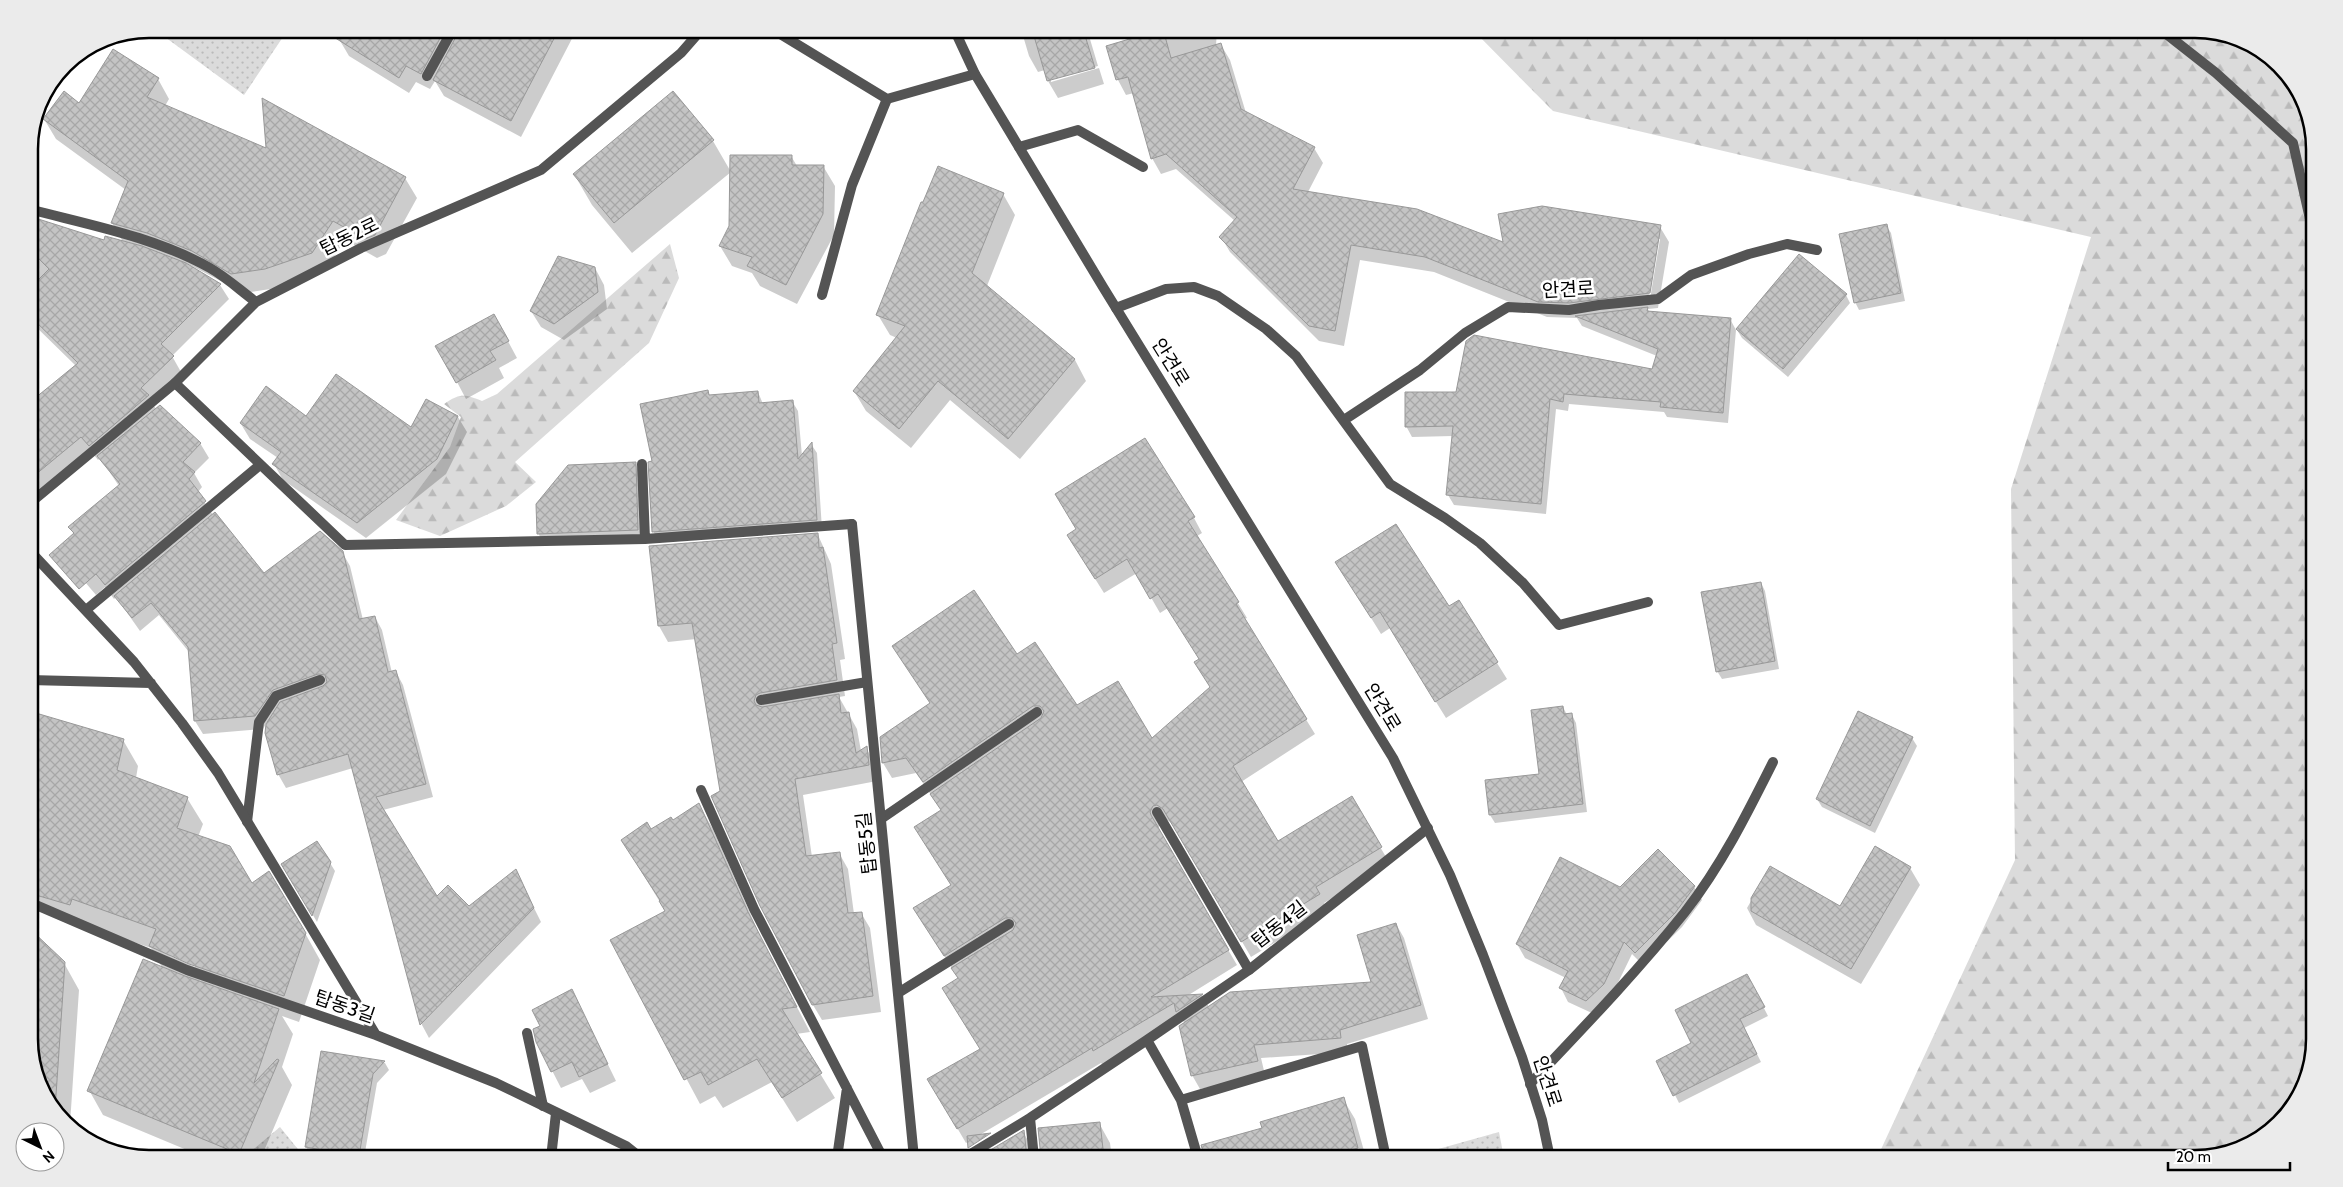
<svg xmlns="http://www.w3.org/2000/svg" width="2343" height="1187" font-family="Cabin,'Noto Sans KR',sans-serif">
	<defs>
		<pattern id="forest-firs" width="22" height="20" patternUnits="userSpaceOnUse" patternTransform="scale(1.25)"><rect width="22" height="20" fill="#dbdbdb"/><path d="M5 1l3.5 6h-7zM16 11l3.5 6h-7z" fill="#bababa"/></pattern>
		<pattern id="park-dots" width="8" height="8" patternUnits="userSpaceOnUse" patternTransform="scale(1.25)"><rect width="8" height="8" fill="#dbdbdb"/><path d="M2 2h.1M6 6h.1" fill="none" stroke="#bababa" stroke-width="1.8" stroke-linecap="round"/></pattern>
		<pattern id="building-cross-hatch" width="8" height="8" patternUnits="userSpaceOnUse" patternTransform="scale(1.25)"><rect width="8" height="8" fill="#c4c4c4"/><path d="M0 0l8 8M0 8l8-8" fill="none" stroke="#a7a7a7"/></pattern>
	</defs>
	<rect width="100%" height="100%" fill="#fff"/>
	<!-- forest -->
	<path fill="url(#forest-firs)" d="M1472 29H2194L2248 41 2294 82 2314 141V1038L2302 1092 2255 1142 2195 1158H1877L2015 860 2011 489 2091 237 1553 111Z
		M670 244 679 278 649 343 515 462 536 482 506 506 440 536 396 520 450 447 461 417 444 404C460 393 465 394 482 401L497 394Z"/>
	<!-- park -->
	<path fill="url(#park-dots)" d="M154 29H278L285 34 244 95Z
		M280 1127 305 1158H243Z
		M1499 1132 1504 1158H1406Z"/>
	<!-- shadow -->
	<path fill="#0003" fill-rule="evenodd" d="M346 29H577L521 137 444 96 435 81 430 89 416 82 409 93 349 56 339 39Z
		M792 29H837V36L806 37Z
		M1021 29H1087L1098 66 1051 79V82L1099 68 1104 84 1058 98 1048 81 1045 70 1038 72 1029 56Z
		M1160 29H1217L1216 46 1221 45 1230 60 1246 113 1314 148 1323 163 1308 192 1504 244 1660 227 1669 242 1658 308 1648 309 1649 312 1730 319 1736 330 1728 423 1667 417 1664 412 1569 404 1568 411 1556 409 1546 514 1454 505 1448 495 1453 436 1412 437 1406 426 1457 393 1653 370 1657 356 1582 326 1577 318 1547 317 1434 272 1360 260 1344 346 1319 341 1230 252 1221 237 1235 221 1176 169 1161 174 1152 158 1134 93 1126 95 1118 80 1108 46 1160 31ZM1658 239H1660L1650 299H1648Z
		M158 79 169 99 165 106 267 150 405 178 417 198 386 254 377 258 345 240 323 273 277 288 244 293 186 263 185 264 220 285 229 299 172 356 181 372 151 401 156 409 200 443 209 458 194 473 202 487 198 492 213 515 263 575 342 552 350 566 363 620 375 617 382 630 392 673 396 672 403 685 433 797 383 810 437 898 468 907 515 870 541 922 429 1038 422 1025 353 768 286 788 278 774 267 722 263 729 203 734 195 721 189 652 159 615 140 631 116 597 114 599 105 587 96 595 68 562 74 535 70 527 119 486 100 458 98 460 91 451 29 501V416L76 366 29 320V217L104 241 123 242 112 223 126 190 56 139 44 119 79 105Z
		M673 92 713 141 731 172 632 253 592 205 574 174Z
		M791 156 797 166H823L835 186 834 235 797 304 760 286 752 273 732 266 720 246Z
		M1003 194 1015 215 987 286 1075 360 1086 381 1020 459 950 400 911 448 866 411 854 391 897 338 890 335 878 315Z
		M1886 225 1891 233 1905 301 1859 310 1855 302Z
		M595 268 604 285 607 309 564 340 541 327 531 311Z
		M1846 295 1850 303 1788 377 1742 338 1737 330Z
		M503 332 517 358 499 368 504 378 466 399 457 382Z
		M708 392 710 396 758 392 763 404 792 401 798 411 802 456 811 444 817 453 822 529 659 541 653 531V463Z
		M458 417 467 432 446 474 366 538 283 480 274 464 278 458 250 439 241 424 307 418 412 429Z
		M635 463 640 472 642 538 543 542 538 533Z
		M1194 518 1202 533 1197 536 1247 618 1244 619 1315 734 1241 782 1277 842 1351 798 1389 862 1324 903 1328 910 1251 957 1173 824 1167 820 1162 822 1158 828 1159 832 1237 965 1187 996 1202 995 1209 1007 1372 983 1396 924 1404 938 1428 1019 1347 1044 1348 1052 1261 1058 1265 1075 1200 1089 1192 1075 1185 1024 1182 1019 1103 1065 1101 1063 966 1143 929 1080 981 1050 959 979 914 909 952 885 942 811 916 773 892 778 883 763 931 704 893 646 1017 655 1076 706 1151 740 1211 688 1200 659 1168 608 1160 613 1137 573 1104 593 1077 550Z
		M818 535 831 564 845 659 840 660 845 696 839 697 857 729 861 751 866 748 875 763 877 781 803 795 812 857 839 853 848 869 854 914 861 913 870 928 881 1012 822 1020 813 1005 721 791 696 639 668 642 659 626 650 547Z
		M1347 579 1449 608 1459 602 1507 679 1446 718 1390 628 1381 634Z
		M1761 583 1765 591 1779 669 1722 679 1717 671Z
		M1563 707 1567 715H1572L1576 723 1587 812 1495 823 1490 815 1486 781 1540 775Z
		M29 712 123 740 138 766 136 778 187 798 203 824 198 837 305 933 320 960 299 1022 282 1016 293 1034 282 1067 292 1085 261 1158H206L103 1115 89 1090 163 969 151 948 29 906ZM170 954 196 965 195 967 170 956Z
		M1912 738 1917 746 1875 833 1822 807 1817 799Z
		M699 805 713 829 761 938 810 1032 796 1034 835 1098 797 1122 772 1082 723 1108 715 1096 700 1104 612 940 666 912 622 840 673 822Z
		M317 842 335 871 317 922 283 864Z
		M1658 851 1694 887 1702 900 1682 927 1643 965 1632 954 1611 997 1594 1014 1568 1002 1561 988 1566 978 1525 958 1517 944 1620 888Z
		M1770 868 1840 908 1910 868 1920 885 1861 984 1756 925 1747 908Z
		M29 947 64 963 79 990 70 1124 49 1105 29 1046Z
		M1751 983 1768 1016 1744 1028 1761 1062 1679 1103 1675 1095 1693 1043Z
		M572 991 616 1081 590 1093 582 1079 561 1088 537 1041 542 1027Z
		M322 1052 385 1063 389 1070 377 1083 364 1158H329L311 1155 306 1147Z
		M1343 1099 1355 1119 1366 1158H1236L1230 1139 1264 1129Z
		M1099 1123 1110 1143 1112 1158H1042L1039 1129Z
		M1023 1132 1034 1151 1035 1158H979Z"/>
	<!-- building -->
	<path fill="url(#building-cross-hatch)" stroke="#989898" d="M321 29H445L421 74 406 66 399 78Z
		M460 29H559L511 121 433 80Z
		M1032 29H1083L1095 68 1047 81Z
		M1163 29 1171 58 1221 43 1241 109 1315 147 1293 189 1417 209 1503 242 1498 214 1542 206 1661 225 1650 293 1569 303 1538 302 1425 257 1351 245 1335 331 1309 326 1219 237 1237 217 1166 154 1151 159 1128 77 1116 80 1106 46Z
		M113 49 159 78 147 97 266 148 262 98 406 177 375 235 365 239 333 221 312 253 265 269 231 274 192 251 147 233 111 223 128 181 43 119 64 91 79 103Z
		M673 91 714 140 614 223 573 174Z
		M730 155H792V165H824L823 214 786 285 747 266 752 257 719 246 729 226Z
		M938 166 1004 193 972 273 1075 359 1008 439 938 381 899 429 853 391 905 326 876 315 921 202H923Z
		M29 216 104 240 105 236 142 246 186 263 221 284 161 344 174 356 141 388 149 395 89 446 81 437 29 480V403L78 363 29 315V289L49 269 29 249Z
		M1887 224 1901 293 1854 303 1839 234Z
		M1799 254 1847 294 1783 369 1736 329Z
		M558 256 595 267 598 292 554 324 530 311Z
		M1648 307 1647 311 1731 318 1723 413 1660 407 1661 402 1564 394 1563 402 1550 399 1541 504 1446 495 1453 426 1405 427V392H1456L1466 341 1474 335 1652 369 1658 349 1575 316Z
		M494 314 509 341 490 351 496 360 456 383 435 346Z
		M336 374 411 427 426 399 458 416 437 459 357 523 272 464 281 452 240 423 266 386 306 416Z
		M708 390 709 395 758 391 759 403 793 400 798 459 812 442 817 520 652 532 648 462 652 461 640 404Z
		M160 405 201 443 183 462 195 472 189 479 206 501 105 585 96 574 79 589 49 555 74 533 68 527 120 484 97 456Z
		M1145 438 1195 517 1188 521 1239 602 1236 604 1307 719 1233 766 1278 841 1352 796 1382 847 1316 887 1320 894 1241 942 1163 809 1157 805 1153 806 1150 812 1151 815 1229 950 1151 997 1203 994 1176 1012 1174 1003 1093 1051 1092 1048 957 1129 927 1079 980 1049 942 988 958 978 951 968 1013 930 1016 923 1012 918H1005L944 956 913 908 951 885 914 827 941 810 930 794 1041 718 1044 711 1040 706H1033L923 782 906 758 882 763 880 737 930 703 892 646 974 590 1017 654 1035 642 1077 705 1118 681 1152 738 1210 687 1194 662 1199 659 1158 594 1150 599 1127 559 1095 579 1067 535 1076 529 1055 494Z
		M636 462 638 530 537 534 536 504 568 465Z
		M215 512 264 573 320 531 343 551 359 619 375 616 388 672 396 670 426 784 376 797 437 896 448 885 469 906 516 869 534 908 420 1025 348 754 277 775 265 733 266 724 280 702 323 686 327 682 325 675 318 674 273 690 255 716 194 721 188 647 151 603 132 618 114 596Z
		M1396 524 1449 606 1459 600 1498 662 1435 702 1380 612 1371 618 1335 562Z
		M818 533 819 548 823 547 837 643 832 644 837 680 760 693 756 695 754 701 756 705 762 707 839 694 841 713 849 712 856 753 867 746 869 765 795 779 806 856 840 852 848 913 862 912 873 996 812 1005 760 906 711 796 720 791 692 623 658 626 649 546Z
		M1761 582 1775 661 1716 672 1701 592Z
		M1563 706 1564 714 1572 713 1583 804 1489 815 1485 780 1539 774 1531 710Z
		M29 711 124 739 117 770 188 797 177 828 230 846 252 883 269 871 306 933 284 996 189 964 149 946 156 929 72 899 70 905 29 893Z
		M1858 711 1913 737 1870 826 1816 799Z
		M699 803 748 912 797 1007 782 1009 822 1073 782 1098 757 1059 708 1085 701 1072 684 1080 610 940 665 911 659 901 660 900 621 840 647 822 651 829 671 817 673 820Z
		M317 841 331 862 312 916 281 864Z
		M1875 846 1911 867 1851 969 1751 911V898L1770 866 1840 906Z
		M1658 849 1695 886 1675 913 1635 953 1624 942 1604 984 1586 1001 1559 988 1568 971 1516 944 1560 857 1620 887Z
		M1396 923 1421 1005 1340 1030 1341 1038 1254 1045 1258 1061 1191 1076 1179 1026 1230 992 1371 982 1357 935Z
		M29 928 65 962 55 1110 49 1105 29 1046Z
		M143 959 185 976 279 1009 254 1083 277 1059 279 1060 239 1154 87 1091Z
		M1747 974 1765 1007 1740 1019 1757 1054 1673 1096 1656 1061 1691 1043 1675 1010Z
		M572 989 608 1064 579 1077 572 1062 551 1072 536 1042 533 1029 540 1026 532 1010Z
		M321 1051 385 1061 373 1074 359 1156 305 1147Z
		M1344 1097 1358 1148 1323 1158H1205L1201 1145 1262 1128 1260 1122Z
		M1100 1122 1104 1158H1041L1038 1128Z
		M1024 1130 1027 1158H977Z
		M991 1133 968 1148 967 1136Z"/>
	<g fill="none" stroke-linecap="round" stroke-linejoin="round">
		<!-- service -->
		<path stroke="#545454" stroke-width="10" d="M2160 29 2216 73 2293 143 2314 237
			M427 76 453 29
			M1019 147 1078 130 1143 167
			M822 295 852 185 887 99
			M1116 308 1166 289 1194 287 1218 296 1266 329 1296 356 1390 484 1445 518 1480 543 1523 583 1559 625 1648 602
			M175 383 345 545 645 539 852 524
			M1344 420 1420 370 1465 333 1508 307 1569 310 1599 305 1658 299 1691 275 1749 254 1787 244 1817 250
			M642 464 645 539
			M86 610 260 465
			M761 700 867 682
			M701 790 754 909 883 1158
			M1157 812 1249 970
			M881 819 1037 712
			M247 822 259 722 276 696 320 680
			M898 993 1009 924
			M527 1033 543 1106
			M1530 1084C1583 1028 1637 972 1685 912 1721 866 1747 814 1773 762
			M551 1158 556 1113
			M837 1158 847 1088"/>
		<!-- minor -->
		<path stroke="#545454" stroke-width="10" d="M772 29 887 99 975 74
			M29 209C90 225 155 237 210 268 226 277 241 291 256 302
			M29 504 175 383 256 302 361 248 541 170 681 53 702 29
			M852 524 914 1158
			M29 550 134 662 182 723 218 773 376 1035
			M29 680 151 683
			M29 902 187 970 376 1035 496 1083 626 1146 641 1158
			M1147 1040 1181 1100 1198 1158
			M1181 1100 1362 1046 1386 1158
			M1030 1118 1034 1158
			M964 1158 1030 1118 1147 1040 1249 970 1428 828"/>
		<!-- tertiary -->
		<path stroke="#545454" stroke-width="10" d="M954 29 975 74 1103 287 1393 758 1450 875 1483 955 1522 1057 1542 1120 1550 1158"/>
	</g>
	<g text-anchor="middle" stroke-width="5" stroke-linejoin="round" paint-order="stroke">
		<!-- street labels -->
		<g font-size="19" fill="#000" stroke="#fff">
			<text transform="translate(349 236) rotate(-26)" y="7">탑동2로</text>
			<text transform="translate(1568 289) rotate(-3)" y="7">안견로</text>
			<text transform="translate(1171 362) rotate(58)" y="7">안견로</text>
			<text transform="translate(1383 707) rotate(59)" y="7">안견로</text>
			<text transform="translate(866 843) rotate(-96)" y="7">탑동5길</text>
			<text transform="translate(1279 924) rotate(-38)" y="7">탑동4길</text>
			<text transform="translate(345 1006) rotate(19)" y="7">탑동3길</text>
			<text transform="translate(1548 1081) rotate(72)" y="7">안견로</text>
		</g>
	</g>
	<!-- crop -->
	<path d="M0 0H2343V1187H0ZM149 38H2195A111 111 0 0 1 2306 149V1039A111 111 0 0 1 2195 1150H149A111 111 0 0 1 38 1039V149A111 111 0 0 1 149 38Z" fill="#ebebeb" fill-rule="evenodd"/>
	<path fill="none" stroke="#000" stroke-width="2.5" d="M149 38H2195A111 111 0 0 1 2306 149V1039A111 111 0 0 1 2195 1150H149A111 111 0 0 1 38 1039V149A111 111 0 0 1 149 38Z"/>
	<!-- north arrow -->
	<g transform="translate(40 1147) rotate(138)"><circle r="24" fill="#ffffff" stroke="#999999"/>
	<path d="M0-4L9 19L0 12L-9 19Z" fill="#000000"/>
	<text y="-8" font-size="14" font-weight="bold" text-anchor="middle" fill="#000000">N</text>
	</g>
	<!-- scale -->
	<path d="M2168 1162v8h122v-8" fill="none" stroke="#000000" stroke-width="2.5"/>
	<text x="2176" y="1162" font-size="15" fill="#000000" stroke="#ffffff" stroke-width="4" paint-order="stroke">20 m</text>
</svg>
